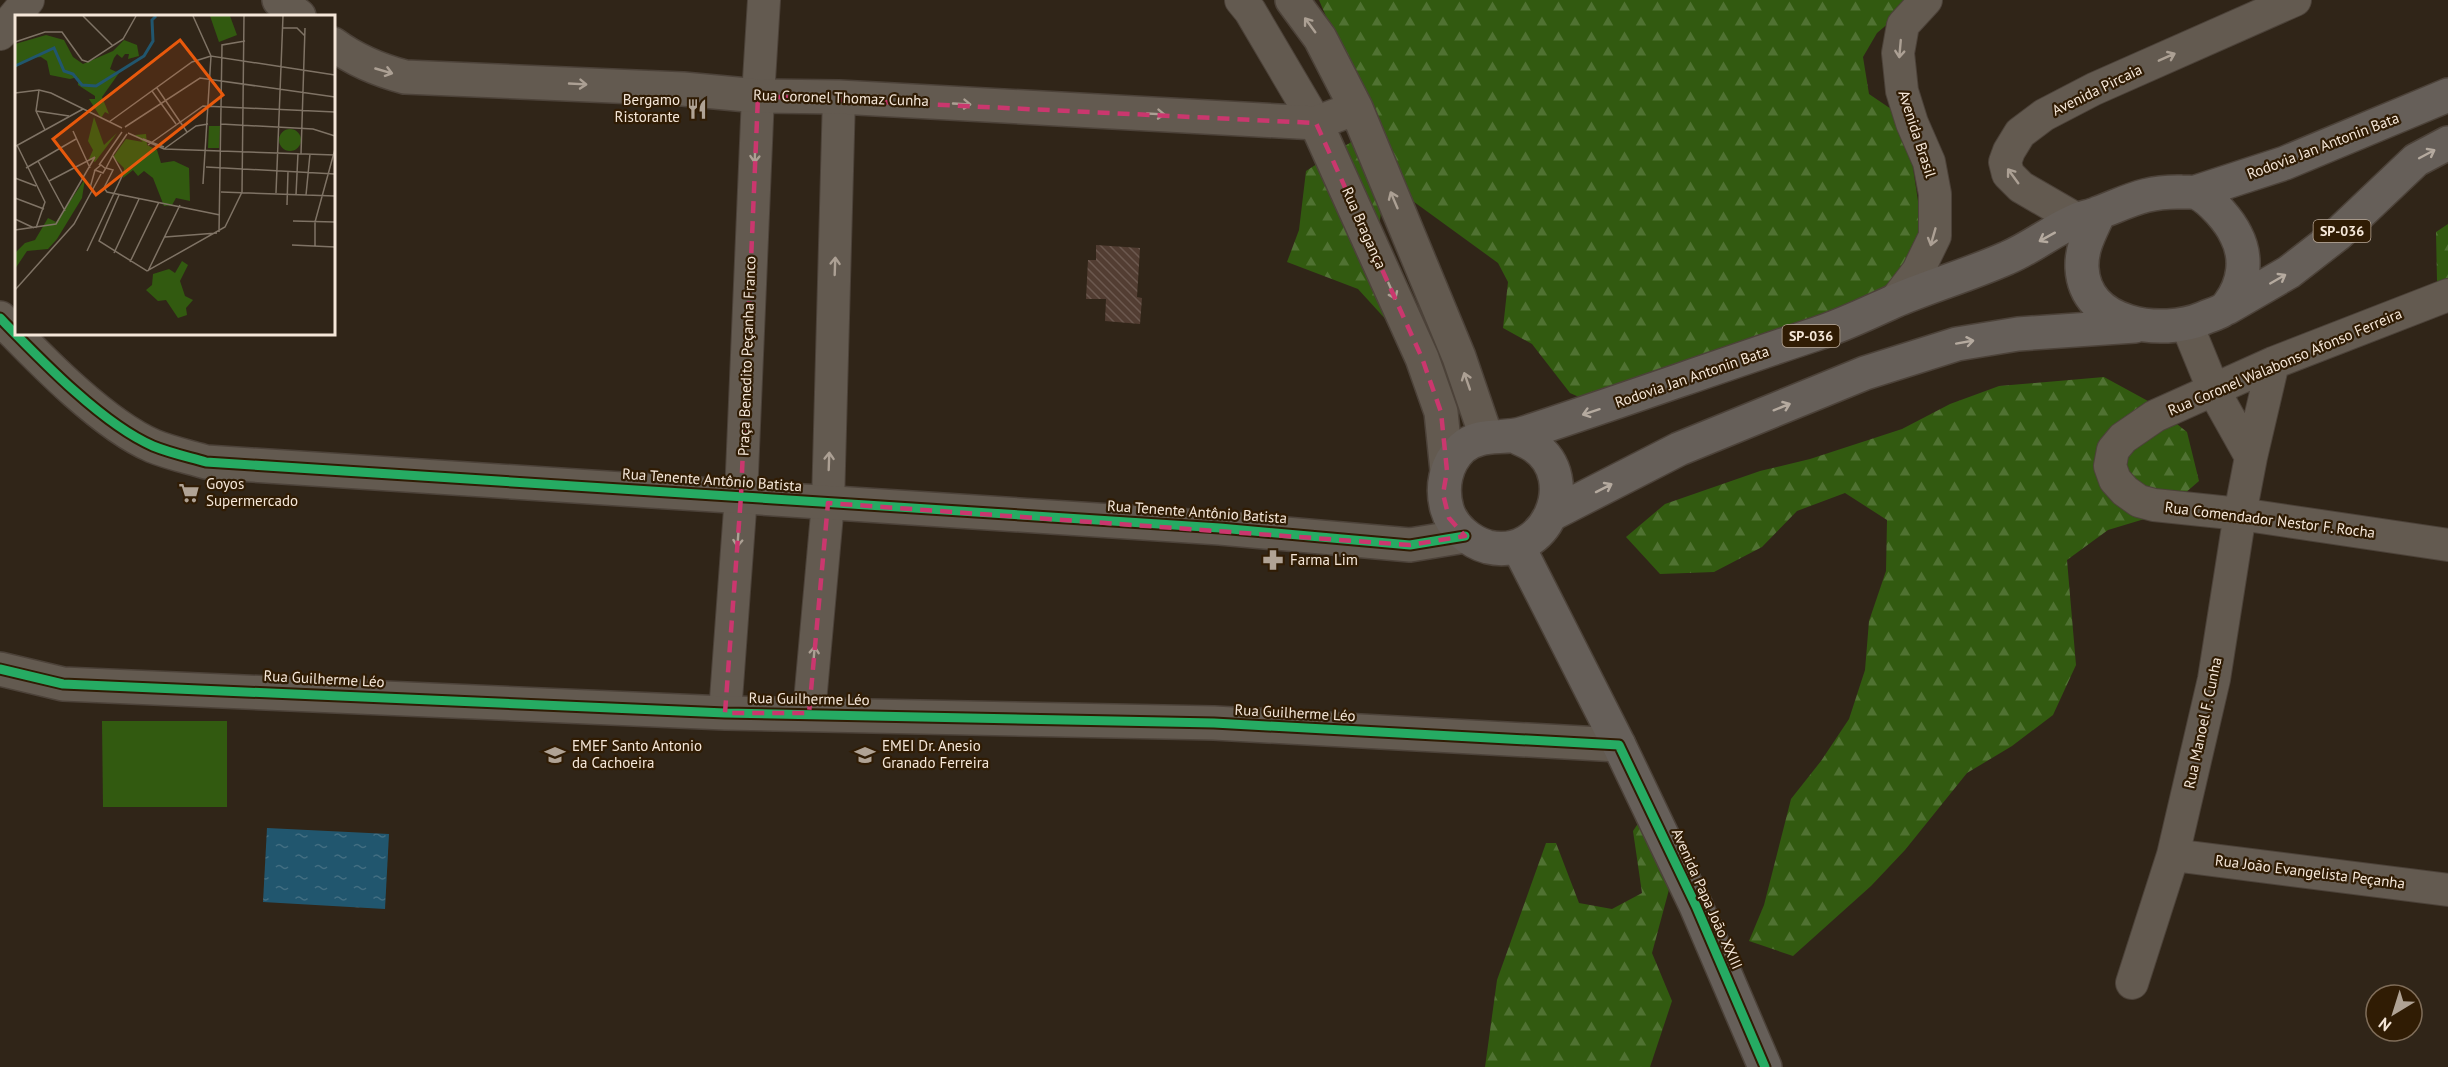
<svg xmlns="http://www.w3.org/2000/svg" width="2448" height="1067" font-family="'PT Sans',sans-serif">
	<defs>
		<pattern id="forest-firs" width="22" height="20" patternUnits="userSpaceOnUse" patternTransform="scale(1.5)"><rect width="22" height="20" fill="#325a10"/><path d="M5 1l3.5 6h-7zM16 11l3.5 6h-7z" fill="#507232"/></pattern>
		<pattern id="water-ripples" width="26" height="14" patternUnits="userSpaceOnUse" patternTransform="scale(1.5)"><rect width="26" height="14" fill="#21566e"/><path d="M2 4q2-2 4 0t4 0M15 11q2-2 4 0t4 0" fill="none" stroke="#426e82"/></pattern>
		<pattern id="building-back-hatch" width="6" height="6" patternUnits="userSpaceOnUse" patternTransform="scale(1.5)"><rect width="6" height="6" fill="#523d32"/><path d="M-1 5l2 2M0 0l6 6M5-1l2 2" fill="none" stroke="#6c594f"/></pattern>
	</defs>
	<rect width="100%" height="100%" fill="#302518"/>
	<!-- forest -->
	<path fill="url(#forest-firs)" d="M1319 0H1916L1877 33 1863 57 1869 94 1897 113 1907 128 1924 241 1896 287 1610 411 1570 393 1532 344 1503 328 1508 282 1498 263 1399 191 1383 197 1378 235 1409 345 1358 289 1287 262 1299 230 1306 171 1362 135 1370 119Z
		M2448 224V284L2437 281 2436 232Z
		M2104 377 2148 401 2187 432 2199 481 2161 514 2108 530 2067 560 2076 665 2053 715 2012 746 1967 773 1905 850 1871 886 1793 956 1749 941 1764 905 1791 799 1821 761 1849 719 1865 670 1869 621 1886 571 1887 520 1845 493 1797 511 1762 547 1714 572 1660 574 1626 537 1665 504 1760 471 1810 459 1902 429 1950 404 1999 386Z
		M1641 819 1674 871 1652 953 1672 1001 1650 1067H1485L1497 980 1546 843H1556L1579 903 1612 909 1642 893 1633 831Z"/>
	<!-- pitch -->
	<path fill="#325a10" d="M102 721H227V807H103Z"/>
	<!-- water -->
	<path fill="url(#water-ripples)" d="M267 828 389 834 385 909 263 902Z"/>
	<!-- building -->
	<path fill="url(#building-back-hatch)" d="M1096 245 1140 248 1137 297 1142 298 1140 324 1105 321 1106 299H1086L1088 260H1096Z"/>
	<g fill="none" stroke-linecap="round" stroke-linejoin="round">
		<!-- minor casing -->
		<g stroke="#4c4239" stroke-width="34">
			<path id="minor" d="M1241 0 1250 11 1316 123
				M0 34 28 0
				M2078 220 2021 187 2008 174 2005 162 2009 151 2020 133 2044 115 2094 89 2295 0
				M2448 295 2273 363 2155 416 2123 438 2113 450 2110 466 2115 480 2125 491 2139 501 2154 505 2240 514 2448 545
				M1895 301 1918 271 1935 236V194L1929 162 1912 123 1902 91 1898 53 1903 25 1926 0
				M2187 325 2214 391 2251 457
				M725 713 741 496 758 96 764 0
				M809 713 828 503 839 97
				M2173 855 2448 890
				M2132 983 2173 855 2214 679 2240 514 2251 457 2273 363"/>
		</g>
		<!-- tertiary casing -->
		<g stroke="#4c4239" stroke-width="36">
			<path id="tertiary" d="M279 0 299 16
				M1292 0 1320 38 1356 108 1459 357 1486 436
				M333 44C356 61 378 70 405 77L683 89 758 96 839 97 1316 123 1356 108
				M1316 123 1422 358 1441 412 1447 471
				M0 318C39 358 102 424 153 446 170 453 189 457 206 462L1220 528 1410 545 1465 536"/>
		</g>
		<!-- secondary casing -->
		<g stroke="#4c4239" stroke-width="36">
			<path id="secondary" d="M0 669 63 684 725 713 1214 723 1619 745"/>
		</g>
		<!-- primary casing -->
		<g stroke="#4c4239" stroke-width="36">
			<path id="primary" d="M2196 192 2285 163 2448 95
				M2227 308 2289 272 2338 234 2416 160 2448 143
				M1514 436C1520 439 1528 442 1534 446 1582 479 1546 561 1488 547 1470 542 1452 527 1447 509 1441 488 1445 464 1462 448 1480 432 1503 440 1524 433 1622 401 1719 366 1816 334 1844 325 1870 312 1897 300 1933 285 1971 274 2007 258 2031 248 2053 230 2077 220 2084 217 2092 216 2098 213 2130 201 2146 191 2182 192 2185 192 2195 192 2197 193 2211 199 2230 222 2236 235 2248 258 2244 284 2229 304 2224 312 2213 314 2204 318 2162 336 2085 326 2082 268 2081 247 2091 231 2099 213
				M1552 514 1679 449 1865 373 1957 344 2018 334 2135 326
				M1518 546 1619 745 1696 906 1765 1067"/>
		</g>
		<!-- minor -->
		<use href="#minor" stroke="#635a50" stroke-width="32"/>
		<!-- tertiary -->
		<use href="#tertiary" stroke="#635a50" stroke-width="33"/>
		<!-- secondary -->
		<use href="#secondary" stroke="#635a50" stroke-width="33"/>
		<!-- primary -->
		<use href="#primary" stroke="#665f59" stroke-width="33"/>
		<!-- cycleway casing -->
		<g stroke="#301c04" stroke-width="13">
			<path id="cycleway" d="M0 318C39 358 102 424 153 446 170 453 189 457 206 462L1220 528 1410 545 1465 536
				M0 669 63 684 725 713 1214 723 1619 745 1696 906 1765 1067"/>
		</g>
		<!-- cycleway -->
		<use href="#cycleway" stroke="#26ab63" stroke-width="9"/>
	</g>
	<!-- one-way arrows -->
	<defs><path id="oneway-shaft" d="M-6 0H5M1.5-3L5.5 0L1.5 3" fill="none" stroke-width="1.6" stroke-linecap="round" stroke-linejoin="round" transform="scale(1.5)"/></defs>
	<g stroke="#aca094">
		<use href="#oneway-shaft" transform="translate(1310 25) rotate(-126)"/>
		<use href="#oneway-shaft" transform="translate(1900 49) rotate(95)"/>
		<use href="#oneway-shaft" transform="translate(2167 57) rotate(-24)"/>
		<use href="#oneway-shaft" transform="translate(384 71) rotate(16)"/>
		<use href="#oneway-shaft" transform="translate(578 84) rotate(3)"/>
		<use href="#oneway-shaft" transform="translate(962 104) rotate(3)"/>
		<use href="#oneway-shaft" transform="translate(1156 114) rotate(3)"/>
		<use href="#oneway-shaft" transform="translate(755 154) rotate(92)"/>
		<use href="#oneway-shaft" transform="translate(2013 176) rotate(-126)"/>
		<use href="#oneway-shaft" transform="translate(1394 200) rotate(-113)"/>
		<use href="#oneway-shaft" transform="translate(1933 237) rotate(106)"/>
		<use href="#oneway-shaft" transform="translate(835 266) rotate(-88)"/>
		<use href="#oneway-shaft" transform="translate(1392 291) rotate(66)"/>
		<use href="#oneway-shaft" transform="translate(1467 381) rotate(-109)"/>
		<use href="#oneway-shaft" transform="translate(829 461) rotate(-88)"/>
		<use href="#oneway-shaft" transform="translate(738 538) rotate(94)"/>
		<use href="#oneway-shaft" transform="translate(814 655) rotate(-85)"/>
	</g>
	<g stroke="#b5aa9f">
		<use href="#oneway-shaft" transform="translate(2427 154) rotate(-28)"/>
		<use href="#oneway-shaft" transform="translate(2047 237) rotate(151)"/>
		<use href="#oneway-shaft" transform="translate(2278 279) rotate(-30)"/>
		<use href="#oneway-shaft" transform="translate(1965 342) rotate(-10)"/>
		<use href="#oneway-shaft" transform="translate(1782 407) rotate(-22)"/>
		<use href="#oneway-shaft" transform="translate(1591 412) rotate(162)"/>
		<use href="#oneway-shaft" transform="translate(1604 488) rotate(-27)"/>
	</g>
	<!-- marked area -->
	<path fill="none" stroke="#ca376e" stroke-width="4.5" stroke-dasharray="12 8" stroke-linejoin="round" d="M758 96 1316 123 1422 358 1441 412 1447 471 1443 494 1449 518 1465 536 1410 545 828 503 809 713H725L741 496Z"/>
	<!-- icons -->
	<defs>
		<g id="restaurant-bare" transform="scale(1.62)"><path d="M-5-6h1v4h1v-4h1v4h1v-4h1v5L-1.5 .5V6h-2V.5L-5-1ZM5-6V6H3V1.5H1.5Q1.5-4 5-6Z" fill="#b0a395" stroke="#301c04" stroke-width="2.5" paint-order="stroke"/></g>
		<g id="supermarket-bare" transform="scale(1.62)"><path d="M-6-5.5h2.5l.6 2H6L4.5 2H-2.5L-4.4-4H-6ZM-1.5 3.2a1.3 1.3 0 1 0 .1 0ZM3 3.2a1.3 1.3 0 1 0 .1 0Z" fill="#b0a395" stroke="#301c04" stroke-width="2.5" paint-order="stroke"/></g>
		<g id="pharmacy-bare" transform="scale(1.62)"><path d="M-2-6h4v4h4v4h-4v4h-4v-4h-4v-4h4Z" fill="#b0a395" stroke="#301c04" stroke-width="2.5" paint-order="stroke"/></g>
		<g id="school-bare" transform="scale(1.62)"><path d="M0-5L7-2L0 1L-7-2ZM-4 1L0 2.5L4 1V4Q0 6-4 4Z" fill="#b0a395" stroke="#301c04" stroke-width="2.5" paint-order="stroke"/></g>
	</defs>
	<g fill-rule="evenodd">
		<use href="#restaurant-bare" x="697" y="109"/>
		<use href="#supermarket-bare" x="189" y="493"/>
		<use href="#pharmacy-bare" x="1273" y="560"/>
		<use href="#school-bare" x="555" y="755"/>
		<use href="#school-bare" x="865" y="755"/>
	</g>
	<g text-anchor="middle" stroke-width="4.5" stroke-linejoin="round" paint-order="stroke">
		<!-- shield labels -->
		<g fill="#301c04" stroke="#baaa99" stroke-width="1.5">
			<rect x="2313.5" y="220" width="57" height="22" rx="4.5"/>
			<rect x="1782.5" y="325" width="57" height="22" rx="4.5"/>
		</g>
		<g font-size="14" font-weight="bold" fill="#f5e7d9">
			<text x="2342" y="236">SP-036</text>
			<text x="1811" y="341">SP-036</text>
		</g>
		<!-- street labels -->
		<g font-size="15" fill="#f5e7d9" stroke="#301c04">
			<text transform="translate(2097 90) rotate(-26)" y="5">Avenida Pircaia</text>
			<text transform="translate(841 98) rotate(2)" y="5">Rua Coronel Thomaz Cunha</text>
			<text transform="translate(1917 134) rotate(72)" y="5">Avenida Brasil</text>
			<text transform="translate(2323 146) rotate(-21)" y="5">Rodovia Jan Antonin Bata</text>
			<text transform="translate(1364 228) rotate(66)" y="5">Rua Bragança</text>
			<text transform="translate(747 356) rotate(-88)" y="5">Praça Benedito Peçanha Franco</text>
			<text transform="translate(2285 362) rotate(-23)" y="5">Rua Coronel Walabonso Afonso Ferreira</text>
			<text transform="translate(1692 377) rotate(-19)" y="5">Rodovia Jan Antonin Bata</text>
			<text transform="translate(712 480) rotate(4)" y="5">Rua Tenente Antônio Batista</text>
			<text transform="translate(1197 512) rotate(4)" y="5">Rua Tenente Antônio Batista</text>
			<text transform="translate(2270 520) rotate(7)" y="5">Rua Comendador Nestor F. Rocha</text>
			<text transform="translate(324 679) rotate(3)" y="5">Rua Guilherme Léo</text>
			<text transform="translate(809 699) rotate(1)" y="5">Rua Guilherme Léo</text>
			<text transform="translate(1295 713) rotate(3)" y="5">Rua Guilherme Léo</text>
			<text transform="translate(2203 723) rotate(-78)" y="5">Rua Manoel F. Cunha</text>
			<text transform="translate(2310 872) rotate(7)" y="5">Rua João Evangelista Peçanha</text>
			<text transform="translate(1707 899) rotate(66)" y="5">Avenida Papa João XXIII</text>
		</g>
		<!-- poi labels -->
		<g font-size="15" fill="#f5e7d9" stroke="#301c04" text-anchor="start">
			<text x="680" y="105" text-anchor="end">Bergamo<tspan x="680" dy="17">Ristorante</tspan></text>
			<text x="206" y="489">Goyos<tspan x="206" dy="17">Supermercado</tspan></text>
			<text x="1290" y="565">Farma Lim</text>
			<text x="572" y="751">EMEF Santo Antonio<tspan x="572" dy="17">da Cachoeira</tspan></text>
			<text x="882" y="751">EMEI Dr. Anesio<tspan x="882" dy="17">Granado Ferreira</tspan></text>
		</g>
	</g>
	<!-- overview -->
	<g transform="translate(15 15)">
		<rect width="320" height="320" fill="#302518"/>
		<path d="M31 20 49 25 58 42 68 49 98 36 109 25 122 30 124 41 113 44 114 39H110L107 43 102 39 99 43 95 54 104 58 87 82 94 99 90 97 86 103 74 84H80V81L63 70V62L55 64 35 60 32 46 26 42 14 43 0 53V29ZM79 102 89 130 102 118 80 147 74 144 78 135 73 126ZM131 119 132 130 142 135 146 148 159 146 174 153 175 186 161 183 157 190 149 191 138 163 129 156 123 161 118 155 108 163 109 153 98 142 111 124 128 127 120 120ZM70 164 67 183 42 224 33 234 12 236 0 254V238L10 228 20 225 33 203 41 207ZM167 246 173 250 165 266 170 281 178 285 171 293 172 300 163 303 151 285 143 286 131 275 137 270 138 259 154 254 160 258Z" fill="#325a10"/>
		<path d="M194 111H205L204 133H193ZM264 125a11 11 0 1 1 22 0a11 11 0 1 1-22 0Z" fill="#325a10"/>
		<path d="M195 1H215L222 20 204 27Z" fill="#325a10"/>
		<path fill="none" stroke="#21566e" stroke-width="3" d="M0 51 39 33 49 56 58 59 67 70 81 71 129 41 138 26 137 5 141 1"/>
		<path fill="none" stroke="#7f7365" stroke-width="1.5" d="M68 1 98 31M268 13H282L290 21M0 27 30 17H47L67 45 73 47 108 24 121 1M142 73 172 117M24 75 21 96 30 115M137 76 161 109M0 78 24 75 36 78 107 113M21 96 54 101M94 107 177 47 196 41 178 1M206 109 298 114 320 121M110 112 185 63 320 82M58 116 75 153M113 118 149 134 320 140M128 124 149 132M2 130 30 187 21 213M133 130 188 91 320 97M1 131 68 94M149 134 181 111 193 109M286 139 290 13M23 146 50 196M84 150 107 117M191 152 320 159M11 153 61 124M91 153 98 155 89 173 92 177 205 200M91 154 86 150 80 155 88 158 91 153 99 138 112 119M0 163 21 171M34 166 80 142M188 169 196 41 320 60M75 173 80 155M206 177 320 181M261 178 268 1M104 180 84 226 132 256 210 212 227 177 229 1M281 180 283 138M291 180 295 139M0 183 29 194M272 190 273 156M0 204 19 213M278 206 320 207M0 215 41 209 80 142M204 217 207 30 230 26M150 222 202 218M277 230 320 232M300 231V207L320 134M72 236 108 159 98 141M99 238 124 184M115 247 144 187M133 256 165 190M0 275 59 209 86 159"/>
		<path fill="#e8590c" fill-opacity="0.15" stroke="#e8590c" stroke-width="3" d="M165 25 208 80 81 180 38 124Z"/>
		<rect width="320" height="320" fill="none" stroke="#f5e7d9" stroke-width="3"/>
	</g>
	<!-- north arrow -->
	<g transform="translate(2394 1013) rotate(218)"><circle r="28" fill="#301c04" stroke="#7f6d59" stroke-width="1.5"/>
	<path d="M0-4.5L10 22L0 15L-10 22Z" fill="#b0a395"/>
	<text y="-9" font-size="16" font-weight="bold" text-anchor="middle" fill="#f5e7d9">N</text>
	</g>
</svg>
